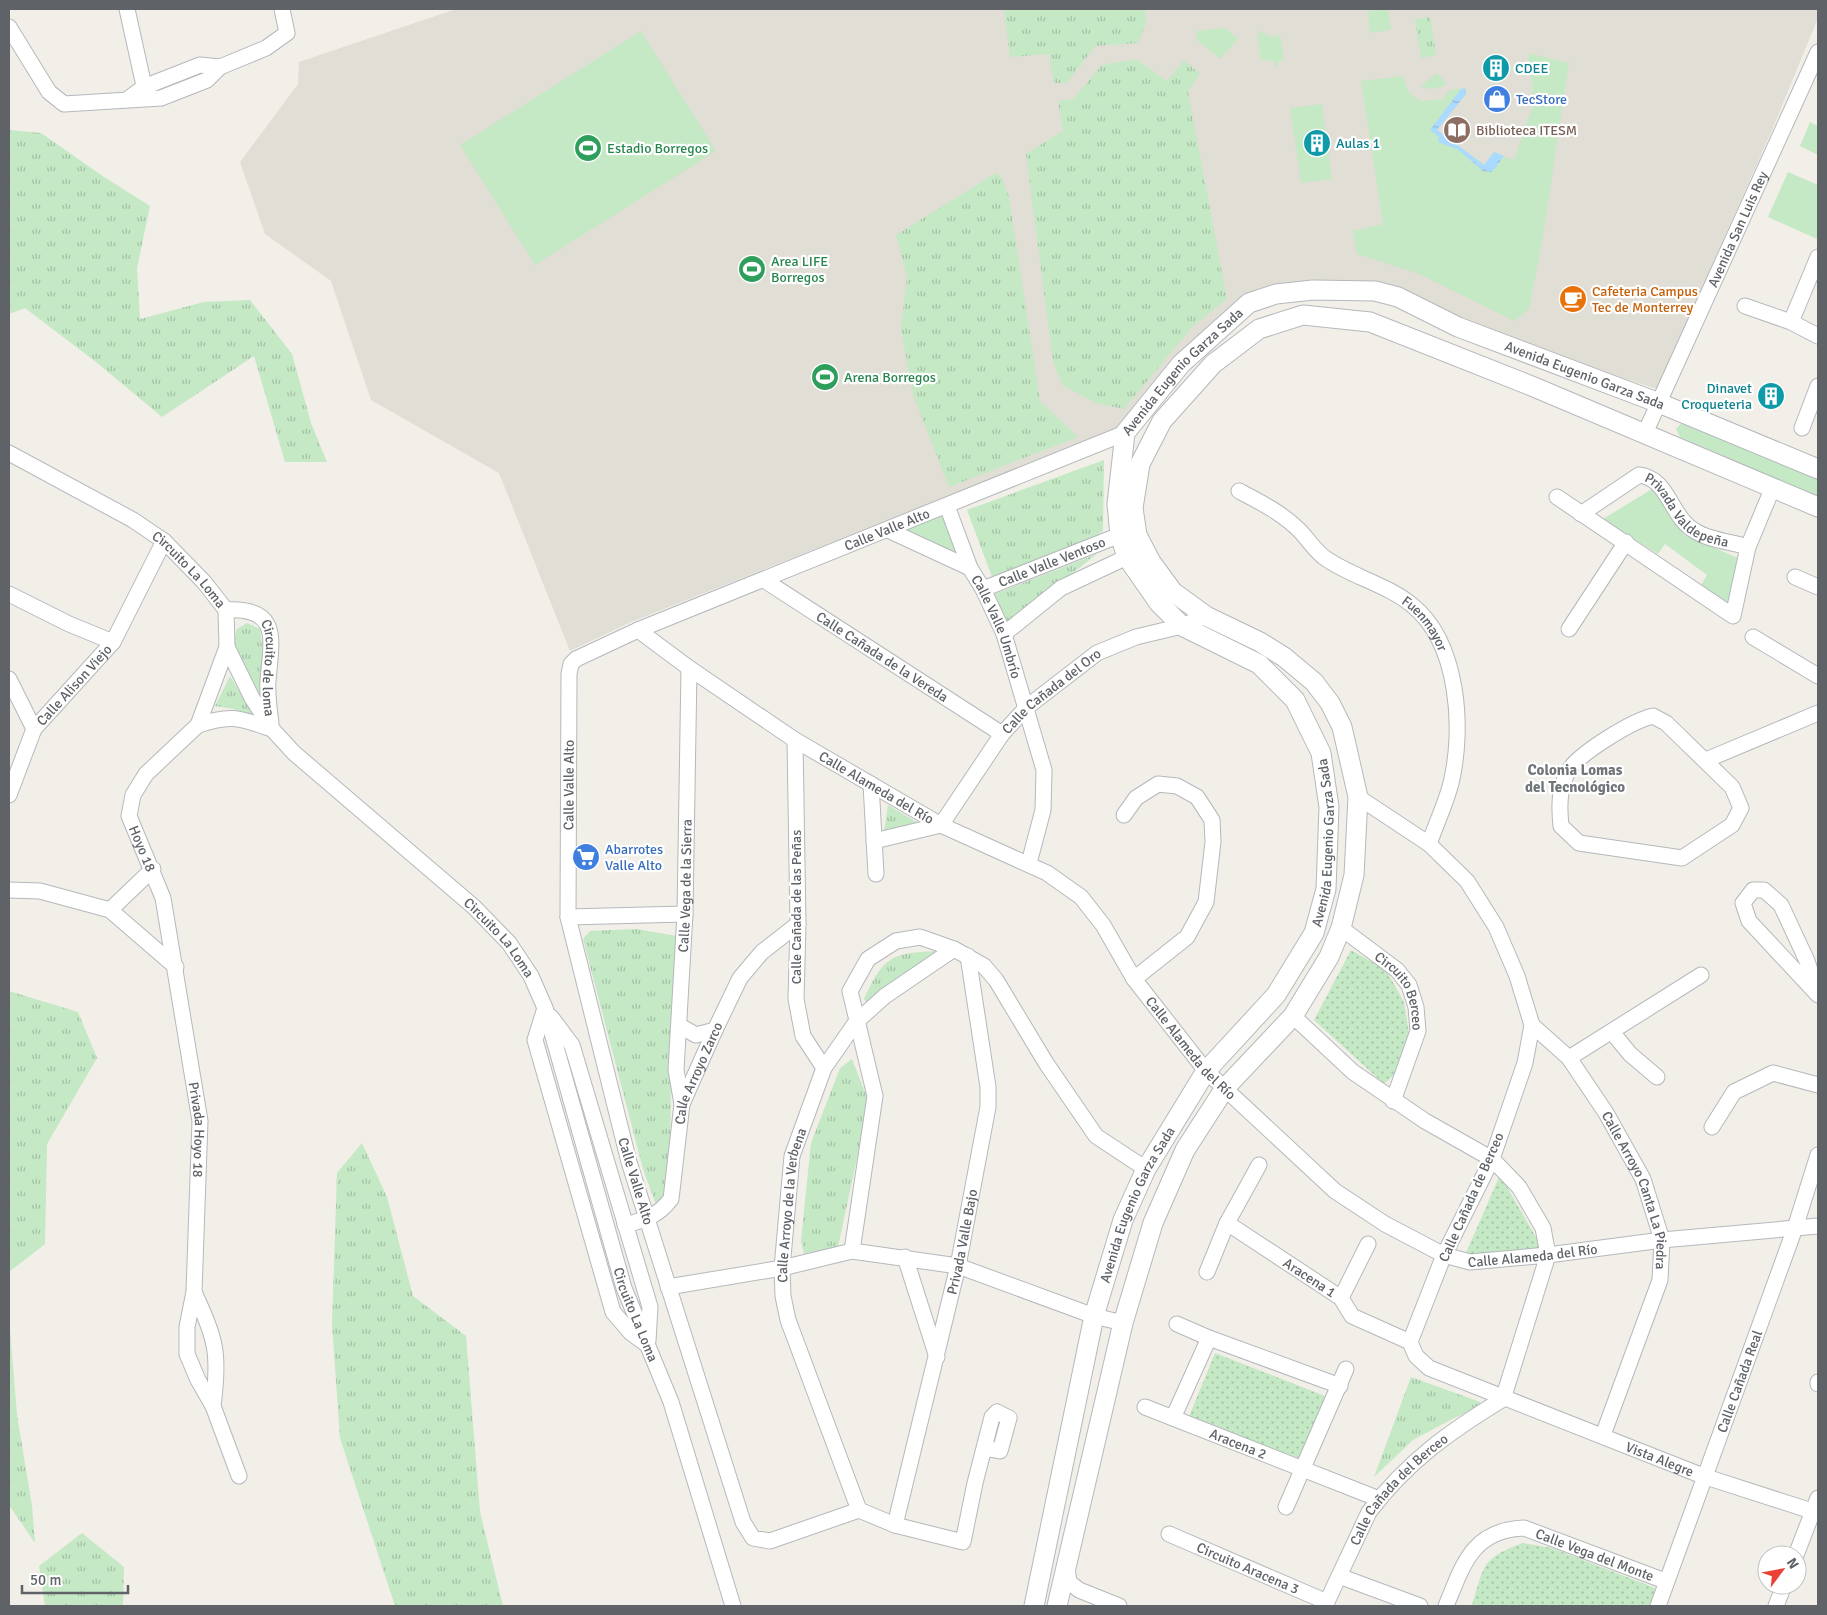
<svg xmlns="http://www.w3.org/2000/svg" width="1827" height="1615" font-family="Signika,sans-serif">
	<defs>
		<pattern id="grass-tufts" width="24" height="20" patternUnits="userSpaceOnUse" patternTransform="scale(1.25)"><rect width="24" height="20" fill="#c5e8c5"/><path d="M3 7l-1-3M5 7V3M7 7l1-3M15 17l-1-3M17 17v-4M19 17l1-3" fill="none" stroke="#a3c0a4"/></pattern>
		<pattern id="park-dots" width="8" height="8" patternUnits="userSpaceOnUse" patternTransform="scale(1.25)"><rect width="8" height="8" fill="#c5e8c5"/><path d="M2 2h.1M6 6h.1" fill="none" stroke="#a3c0a4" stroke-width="1.8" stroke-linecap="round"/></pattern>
		<pattern id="water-ripples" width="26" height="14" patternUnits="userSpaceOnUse" patternTransform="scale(1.25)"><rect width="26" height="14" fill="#aadaff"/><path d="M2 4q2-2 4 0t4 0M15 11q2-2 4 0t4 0" fill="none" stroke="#8eb4d2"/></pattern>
	</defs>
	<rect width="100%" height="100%" fill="#f1efe8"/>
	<!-- education -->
	<path fill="#e1ded6" d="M456 9H1818V18L1770 135 1657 389 1581 365 1500 336 1388 288 1246 302 1120 428 631 622 570 651 499 473 371 400 331 281 265 234 240 162 298 84 299 62Z"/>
	<!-- grass -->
	<path fill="url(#grass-tufts)" d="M1004 9H1145L1146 22 1138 43 1095 46 1067 83H1054L1049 54 1010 57Z
		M1430 17 1436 55 1421 58 1415 19Z
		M1136 59 1167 81 1184 60 1200 74 1188 92 1227 299 1193 326 1124 409 1096 403 1062 385 1053 361 1026 154 1063 131 1058 101 1073 99 1102 65Z
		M9 130 41 133 104 177 150 206 137 268 140 319 204 302 250 300 292 354 311 423 327 462H285L254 356 162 417 96 362 25 308 9 314Z
		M996 173 1002 178 1009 197 1040 401 1078 437 949 487 913 395 901 328 907 277 896 235Z
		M1104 460 1103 531 1083 544 992 577 967 510Z
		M1097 554 1003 627 992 595Z
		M247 623 260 629 263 656 261 703 233 644 237 629Z
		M230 676 256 719 234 709 215 706Z
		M888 805 923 826 883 838Z
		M636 929 677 936 671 1067 670 1178 666 1200 656 1205 643 1169 583 939 590 931Z
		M938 951 868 1005 864 999C884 956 891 953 938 951Z
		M9 991 78 1012 97 1058 47 1144 45 1244 9 1272Z
		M852 1059 869 1102 838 1247 804 1254 801 1240 811 1143 840 1068Z
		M362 1143 387 1197 413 1296 466 1336 480 1512 503 1606H395L340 1438 332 1324 337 1173Z
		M9 1316 17 1415 32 1506 35 1543 9 1505Z
		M1411 1377 1480 1402 1482 1407 1454 1418 1413 1440 1374 1477Z
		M82 1533 124 1567 123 1606H45L39 1566Z"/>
	<!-- park -->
	<path fill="url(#park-dots)" d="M1351 950 1386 970 1404 1002 1409 1033 1393 1076 1384 1084 1314 1020Z
		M1500 1175 1544 1251 1471 1258 1466 1253Z
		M1215 1353 1325 1396 1305 1460 1188 1419Z
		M1523 1543 1552 1548 1655 1588 1651 1606H1472C1484 1566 1481 1558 1523 1543Z"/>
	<!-- garden -->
	<path fill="#c5e8c5" d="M1388 9 1391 30 1370 33 1368 11Z
		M1226 28 1238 39 1220 59 1197 40 1196 31Z
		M641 31 716 151 535 265 460 145Z
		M1261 31 1271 37 1280 35 1284 61H1279L1275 69 1274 60 1261 61 1257 36Z
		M1528 53 1569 63 1542 243 1529 309 1514 321 1417 273 1357 254 1353 231 1383 224 1361 81 1403 76 1409 93 1421 101 1443 99 1449 90 1465 88 1466 94 1437 130 1485 165 1494 152 1514 160 1534 102Z
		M1437 73 1446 83 1443 87 1428 89 1420 86Z
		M1322 104 1332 179 1301 183 1290 108Z
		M1810 122 1818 126V155L1800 146Z
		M1788 172 1818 185 1817 239 1768 217Z
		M1683 421 1818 478V497L1680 437 1676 429Z
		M1652 489 1684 535 1743 560 1729 606 1701 585 1707 575 1665 544 1658 554 1603 519Z
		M943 514 960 554 900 530Z"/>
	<!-- water -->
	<path fill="url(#water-ripples)" d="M1465 88 1466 94 1437 130 1484 165 1494 152 1504 156 1492 172 1483 171 1457 149 1438 142 1439 137 1430 130 1461 89Z"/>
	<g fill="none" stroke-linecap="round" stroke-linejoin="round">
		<!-- minor casing -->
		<g stroke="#b5b8bc" stroke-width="17">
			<g id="minor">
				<path d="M127 9 146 95"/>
				<path d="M9 27 49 92 64 104 161 98 207 80 220 67 266 48 287 33 282 9"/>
				<path d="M129 98 144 87 200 65 220 67"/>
				<path d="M1745 306 1791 322 1818 336"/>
				<path d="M1791 322 1818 257"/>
				<path d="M1802 428 1818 386"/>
				<path id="s1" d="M1645 433 1818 52"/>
				<path id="s2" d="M9 453 133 520 164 541 204 582 226 610 227 647 252 698 272 729 294 753 474 907 509 943 531 976 545 1008 624 1288 671 1402 733 1606"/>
				<path id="s3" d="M1239 491C1260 502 1282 513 1299 530 1308 539 1315 551 1325 558 1352 577 1386 584 1412 605 1459 643 1464 729 1451 783 1446 803 1436 824 1429 844"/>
				<path d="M1557 497 1733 616 1748 547 1773 487"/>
				<path id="s4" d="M947 506 970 568 983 589 1004 634 1044 770 1043 810 1029 863"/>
				<path id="s5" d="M1581 514 1639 475C1669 478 1670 517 1695 531 1709 540 1732 542 1748 547"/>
				<path d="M888 530 970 568"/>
				<path d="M1795 577 1818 587"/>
				<path id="s6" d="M764 580 1002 734"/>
				<path id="s7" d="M983 589 1120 535"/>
				<path d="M9 594 69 624 113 642"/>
				<path id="s8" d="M226 610C282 607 271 641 268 681 267 695 269 709 271 723"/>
				<path d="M1569 629 1626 542"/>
				<path id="s9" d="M638 630 689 668 795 740 941 825 1047 873 1081 897 1103 925 1134 979 1206 1071 1335 1191 1385 1224 1444 1255 1470 1262 1548 1255 1662 1240 1818 1226"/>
				<path d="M1004 634 1061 588 1127 557"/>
				<path d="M1753 637 1818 676"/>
				<path id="s10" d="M227 647 198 725 146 774 133 795 129 816 163 898 200 1121 194 1292 187 1327V1354L198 1380 213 1406 239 1476"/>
				<path d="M9 679 34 729"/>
				<path d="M1653 716 1666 723 1732 787 1741 808 1732 825 1682 858 1579 843 1561 826C1559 807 1559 791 1567 773 1577 754 1632 721 1653 716Z"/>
				<path d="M198 725C232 714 239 718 272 729"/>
				<path d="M795 740 798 924 796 999 803 1036 824 1068"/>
				<path d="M1706 760 1818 713"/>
				<path d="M871 784 876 874"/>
				<path id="s11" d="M9 795 34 729 113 642 164 541"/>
				<path id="s12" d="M1358 797 1429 844 1467 881 1496 927 1517 976 1532 1025 1525 1063 1492 1159 1444 1255 1410 1342 1416 1356 1429 1368 1703 1476 1818 1513"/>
				<path d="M1124 815 1136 798 1158 784 1177 786 1197 797 1212 820 1213 842 1206 902 1187 937 1134 979"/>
				<path id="s13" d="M874 841 941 825 1002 734 1027 707 1097 653 1136 637 1182 626 1206 616"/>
				<path d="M9 890 40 891 110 910 176 967"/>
				<path d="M110 910 153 869"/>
				<path d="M568 917 685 914"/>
				<path id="s14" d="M1341 928 1397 970 1409 985 1416 1007 1418 1031 1393 1101"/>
				<path d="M1818 994 1807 961 1781 905 1764 890H1753L1743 903 1749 921 1818 995"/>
				<path d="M545 1008 535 1040 613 1312 631 1333 646 1344"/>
				<path d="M1293 1016 1353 1072 1425 1121 1492 1159 1519 1187 1543 1228 1548 1255 1503 1399"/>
				<path d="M551 1017 572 1045 650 1307 648 1341"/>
				<path id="s15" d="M1532 1025 1569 1058 1606 1113 1643 1179 1662 1240 1660 1280 1603 1435"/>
				<path d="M680 1026 696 1035 715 1030"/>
				<path d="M1612 1032 1630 1054 1657 1077"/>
				<path d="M1569 1058 1701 975"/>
				<path id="s16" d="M682 1104 676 1070 685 914 689 668"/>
				<path d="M1712 1127 1734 1092 1773 1073 1818 1085"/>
				<path id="s17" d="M1227 1223 1341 1298 1352 1316 1410 1342"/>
				<path id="s18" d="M625 1225C645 1220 658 1216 671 1199L682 1104 715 1030 740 978 762 952 798 924"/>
				<path d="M852 1251 875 1096 850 991 868 959 896 941 920 937 954 949"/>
				<path d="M905 1257 937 1357"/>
				<path d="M1207 1272 1227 1223 1259 1165"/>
				<path d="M668 1287 782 1268 852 1251 958 1266 1094 1316 1123 1323"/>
				<path d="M194 1292C216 1340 220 1353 213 1406"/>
				<path d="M1341 1298 1368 1244"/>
				<path d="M1177 1324 1209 1338 1340 1386"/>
				<path d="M1818 1382V1384"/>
				<path id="s19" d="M1145 1407 1379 1499"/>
				<path d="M1173 1418 1209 1338"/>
				<path id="s20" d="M984 1448 1000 1451 1009 1418 997 1412 992 1417 975 1483 963 1542 895 1525 859 1510 770 1541 753 1538 743 1522 629 1162 568 917 569 674 571 664 576 659 638 630 1125 433"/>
				<path d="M1286 1507 1346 1369"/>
				<path id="s21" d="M859 1510 788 1320 783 1296 782 1268 792 1156 824 1068 856 1022 885 996 954 949 984 966 996 980 1046 1063 1096 1136 1146 1169"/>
				<path id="s22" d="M895 1525 958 1266 988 1107V1087L968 956"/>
				<path id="s23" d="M1169 1534 1327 1602"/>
				<path d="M1796 1555 1818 1498"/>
				<path d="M1067 1567 1069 1582 1079 1590 1119 1606"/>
				<path d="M1339 1576 1420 1606"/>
				<path id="s24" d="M1325 1606 1369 1512C1408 1461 1449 1432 1503 1399"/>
				<path id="s25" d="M1446 1606C1463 1565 1472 1530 1524 1528L1665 1581"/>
				<path id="s26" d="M1658 1606 1795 1228 1818 1155"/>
				<path d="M1776 1606 1784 1585"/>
			</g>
		</g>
		<!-- tertiary casing -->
		<g stroke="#b5b8bc" stroke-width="21">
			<g id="tertiary">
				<path id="s27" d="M1034 1606 1094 1316 1123 1220 1146 1169 1206 1071 1276 995 1314 933 1326 889 1329 807 1321 753 1295 700 1259 664 1182 626 1159 603 1127 557 1120 535 1117 504 1125 433 1181 364 1249 303 1276 294 1313 290 1375 291 1398 297 1458 327 1659 403 1818 469"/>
				<path d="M1057 1606 1123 1323 1153 1223 1185 1150 1225 1088 1293 1016 1329 957 1341 928 1354 875 1358 797 1342 727 1330 703 1314 682 1284 657 1260 642 1206 616 1173 592 1151 562 1137 535 1133 508 1140 464 1162 421 1213 364 1259 329 1303 315 1370 322 1534 387 1818 507"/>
			</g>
		</g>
		<!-- minor -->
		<use href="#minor" stroke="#fff" stroke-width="15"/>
		<!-- tertiary -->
		<use href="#tertiary" stroke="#fff" stroke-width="19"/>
	</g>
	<!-- icons -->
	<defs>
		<g id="building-disc" transform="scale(1.4375)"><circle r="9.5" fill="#0f9aa8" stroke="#fff"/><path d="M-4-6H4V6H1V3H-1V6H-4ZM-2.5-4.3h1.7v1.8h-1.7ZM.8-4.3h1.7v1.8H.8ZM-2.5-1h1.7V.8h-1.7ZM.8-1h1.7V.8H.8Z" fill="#fff"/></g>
		<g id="shop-disc" transform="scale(1.4375)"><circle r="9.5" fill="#3f7fe0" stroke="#fff"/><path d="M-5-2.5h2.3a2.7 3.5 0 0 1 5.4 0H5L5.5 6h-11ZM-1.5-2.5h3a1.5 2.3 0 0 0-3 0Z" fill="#fff"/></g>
		<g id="library-disc" transform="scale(1.4375)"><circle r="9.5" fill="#8d6e63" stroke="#fff"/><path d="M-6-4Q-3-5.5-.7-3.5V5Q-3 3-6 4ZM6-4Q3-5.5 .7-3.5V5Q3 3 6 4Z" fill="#fff"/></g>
		<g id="stadium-disc" transform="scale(1.4375)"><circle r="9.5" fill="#2e9e5b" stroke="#fff"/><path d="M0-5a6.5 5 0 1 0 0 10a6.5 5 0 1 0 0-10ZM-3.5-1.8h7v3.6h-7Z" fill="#fff"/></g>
		<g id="cafe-disc" transform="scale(1.4375)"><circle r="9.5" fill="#e8710a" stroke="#fff"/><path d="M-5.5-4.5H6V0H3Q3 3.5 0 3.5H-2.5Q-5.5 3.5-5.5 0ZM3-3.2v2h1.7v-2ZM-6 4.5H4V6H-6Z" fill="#fff"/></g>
		<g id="supermarket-disc" transform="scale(1.4375)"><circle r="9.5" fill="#3f7fe0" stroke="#fff"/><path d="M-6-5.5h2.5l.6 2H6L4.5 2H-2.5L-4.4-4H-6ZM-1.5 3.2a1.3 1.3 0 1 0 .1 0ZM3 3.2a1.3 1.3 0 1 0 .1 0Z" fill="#fff"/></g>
	</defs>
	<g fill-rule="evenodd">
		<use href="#building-disc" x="1496" y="68"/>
		<use href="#shop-disc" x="1497" y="99"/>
		<use href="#library-disc" x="1457" y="130"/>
		<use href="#building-disc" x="1317" y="143"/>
		<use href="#stadium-disc" x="588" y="148"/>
		<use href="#stadium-disc" x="752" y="269"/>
		<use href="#cafe-disc" x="1573" y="299"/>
		<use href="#stadium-disc" x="825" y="377"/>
		<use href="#building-disc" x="1771" y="396"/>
		<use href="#supermarket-disc" x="586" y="857"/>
	</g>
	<g text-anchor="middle" stroke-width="4.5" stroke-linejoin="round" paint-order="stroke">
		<!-- culture labels -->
		<g font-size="14" fill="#0d838f" stroke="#fff" text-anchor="start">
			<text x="1515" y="73">CDEE</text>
			<text x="1336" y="148">Aulas 1</text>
			<text x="1752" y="393" text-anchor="end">Dinavet<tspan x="1752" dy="16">Croqueteria</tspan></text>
		</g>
		<!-- shop labels -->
		<g font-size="14" fill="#366cbe" stroke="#fff" text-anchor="start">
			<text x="1516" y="104">TecStore</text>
			<text x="605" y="854">Abarrotes<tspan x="605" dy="16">Valle Alto</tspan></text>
		</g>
		<!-- education labels -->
		<g font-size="14" fill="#785e54" stroke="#fff" text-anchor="start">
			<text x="1476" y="135">Biblioteca ITESM</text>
		</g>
		<!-- leisure labels -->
		<g font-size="14" fill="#27864d" stroke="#fff" text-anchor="start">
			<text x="607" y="153">Estadio Borregos</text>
			<text x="771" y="266">Area LIFE<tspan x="771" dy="16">Borregos</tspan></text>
			<text x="844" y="382">Arena Borregos</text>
		</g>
		<!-- street labels -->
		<g font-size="14" fill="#5f6368" stroke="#fff">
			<text dy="5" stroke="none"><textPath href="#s1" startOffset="224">Avenida San Luis Rey</textPath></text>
			<text dy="5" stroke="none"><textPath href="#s27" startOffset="1420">Avenida Eugenio Garza Sada</textPath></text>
			<text dy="5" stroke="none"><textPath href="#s27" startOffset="1870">Avenida Eugenio Garza Sada</textPath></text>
			<text dy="5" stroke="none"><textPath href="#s5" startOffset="132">Privada Valdepeña</textPath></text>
			<text dy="5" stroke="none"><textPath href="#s20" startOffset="1666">Calle Valle Alto</textPath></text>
			<text dy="5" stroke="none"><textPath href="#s7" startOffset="74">Calle Valle Ventoso</textPath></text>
			<text dy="5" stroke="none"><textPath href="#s2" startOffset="216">Circuito La Loma</textPath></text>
			<text dy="5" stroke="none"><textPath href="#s3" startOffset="232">Fuenmayor</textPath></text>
			<text dy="5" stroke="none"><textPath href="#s4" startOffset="131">Calle Valle Umbrío</textPath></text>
			<text dy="5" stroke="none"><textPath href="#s6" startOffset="141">Calle Cañada de la Vereda</textPath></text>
			<text dy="5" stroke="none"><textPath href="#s8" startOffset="90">Circuito de loma</textPath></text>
			<text dy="5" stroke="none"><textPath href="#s11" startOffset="130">Calle Alison Viejo</textPath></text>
			<text dy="5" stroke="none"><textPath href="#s13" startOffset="244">Calle Cañada del Oro</textPath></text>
			<text dy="5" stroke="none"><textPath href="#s20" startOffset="1201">Calle Valle Alto</textPath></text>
			<text dy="5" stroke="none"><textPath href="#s9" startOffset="286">Calle Alameda del Río</textPath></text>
			<text dy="5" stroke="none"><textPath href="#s27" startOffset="835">Avenida Eugenio Garza Sada</textPath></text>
			<text dy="5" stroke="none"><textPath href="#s10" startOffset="236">Hoyo 18</textPath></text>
			<text dy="5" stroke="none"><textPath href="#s16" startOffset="219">Calle Vega de la Sierra</textPath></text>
			<text transform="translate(796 907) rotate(-90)" y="5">Calle Cañada de las Peñas</text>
			<text dy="5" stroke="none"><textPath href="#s2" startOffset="711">Circuito La Loma</textPath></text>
			<text dy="5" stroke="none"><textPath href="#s14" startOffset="90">Circuito Berceo</textPath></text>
			<text dy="5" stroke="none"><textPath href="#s9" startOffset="706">Calle Alameda del Río</textPath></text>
			<text dy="5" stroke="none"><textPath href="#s18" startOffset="184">Calle Arroyo Zarco</textPath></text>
			<text dy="5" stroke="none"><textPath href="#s10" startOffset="524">Privada Hoyo 18</textPath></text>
			<text transform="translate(636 1181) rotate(73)" y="5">Calle Valle Alto</text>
			<text dy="5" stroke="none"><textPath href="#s15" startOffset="200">Calle Arroyo Canta La Piedra</textPath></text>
			<text transform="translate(1471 1197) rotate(-66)" y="5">Calle Cañada de Berceo</text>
			<text dy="5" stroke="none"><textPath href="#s21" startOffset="319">Calle Arroyo de la Verbena</textPath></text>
			<text dy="5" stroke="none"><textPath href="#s27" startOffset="416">Avenida Eugenio Garza Sada</textPath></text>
			<text dy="5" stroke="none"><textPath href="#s22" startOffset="291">Privada Valle Bajo</textPath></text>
			<text dy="5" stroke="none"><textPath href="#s9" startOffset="1126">Calle Alameda del Río</textPath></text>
			<text dy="5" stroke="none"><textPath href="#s17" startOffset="99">Aracena 1</textPath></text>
			<text dy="5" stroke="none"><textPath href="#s2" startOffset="1116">Circuito La Loma</textPath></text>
			<text dy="5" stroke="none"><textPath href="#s26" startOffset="239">Calle Cañada Real</textPath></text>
			<text dy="5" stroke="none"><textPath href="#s19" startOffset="100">Aracena 2</textPath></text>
			<text dy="5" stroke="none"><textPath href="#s12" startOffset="919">Vista Alegre</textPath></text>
			<text dy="5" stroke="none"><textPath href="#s24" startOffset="140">Calle Cañada del Berceo</textPath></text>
			<text dy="5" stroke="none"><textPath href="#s25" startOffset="195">Calle Vega del Monte</textPath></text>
			<text dy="5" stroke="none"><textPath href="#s23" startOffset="86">Circuito Aracena 3</textPath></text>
		</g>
		<!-- food labels -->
		<g font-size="14" fill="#c56008" stroke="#fff" text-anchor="start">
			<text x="1592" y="296">Cafeteria Campus<tspan x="1592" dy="16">Tec de Monterrey</tspan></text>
		</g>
		<!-- neighbourhood labels -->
		<g font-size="15" font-weight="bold" fill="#70757a" stroke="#fff">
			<text x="1575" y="775">Colonia Lomas<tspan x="1575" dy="17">del Tecnológico</tspan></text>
		</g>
	</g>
	<!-- border -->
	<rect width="1827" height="1615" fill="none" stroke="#5f6368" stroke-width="20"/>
	<!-- north arrow -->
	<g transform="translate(1782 1570) rotate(58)"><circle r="24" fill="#ffffff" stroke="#bfc1c3"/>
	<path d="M0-4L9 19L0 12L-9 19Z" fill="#ea4335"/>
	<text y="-8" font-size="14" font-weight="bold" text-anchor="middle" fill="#5f6368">N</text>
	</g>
	<!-- scale -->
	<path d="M22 1585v8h106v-8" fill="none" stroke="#5f6368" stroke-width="2.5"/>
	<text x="30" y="1585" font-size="15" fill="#5f6368" stroke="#ffffff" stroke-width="4" paint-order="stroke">50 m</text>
</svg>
